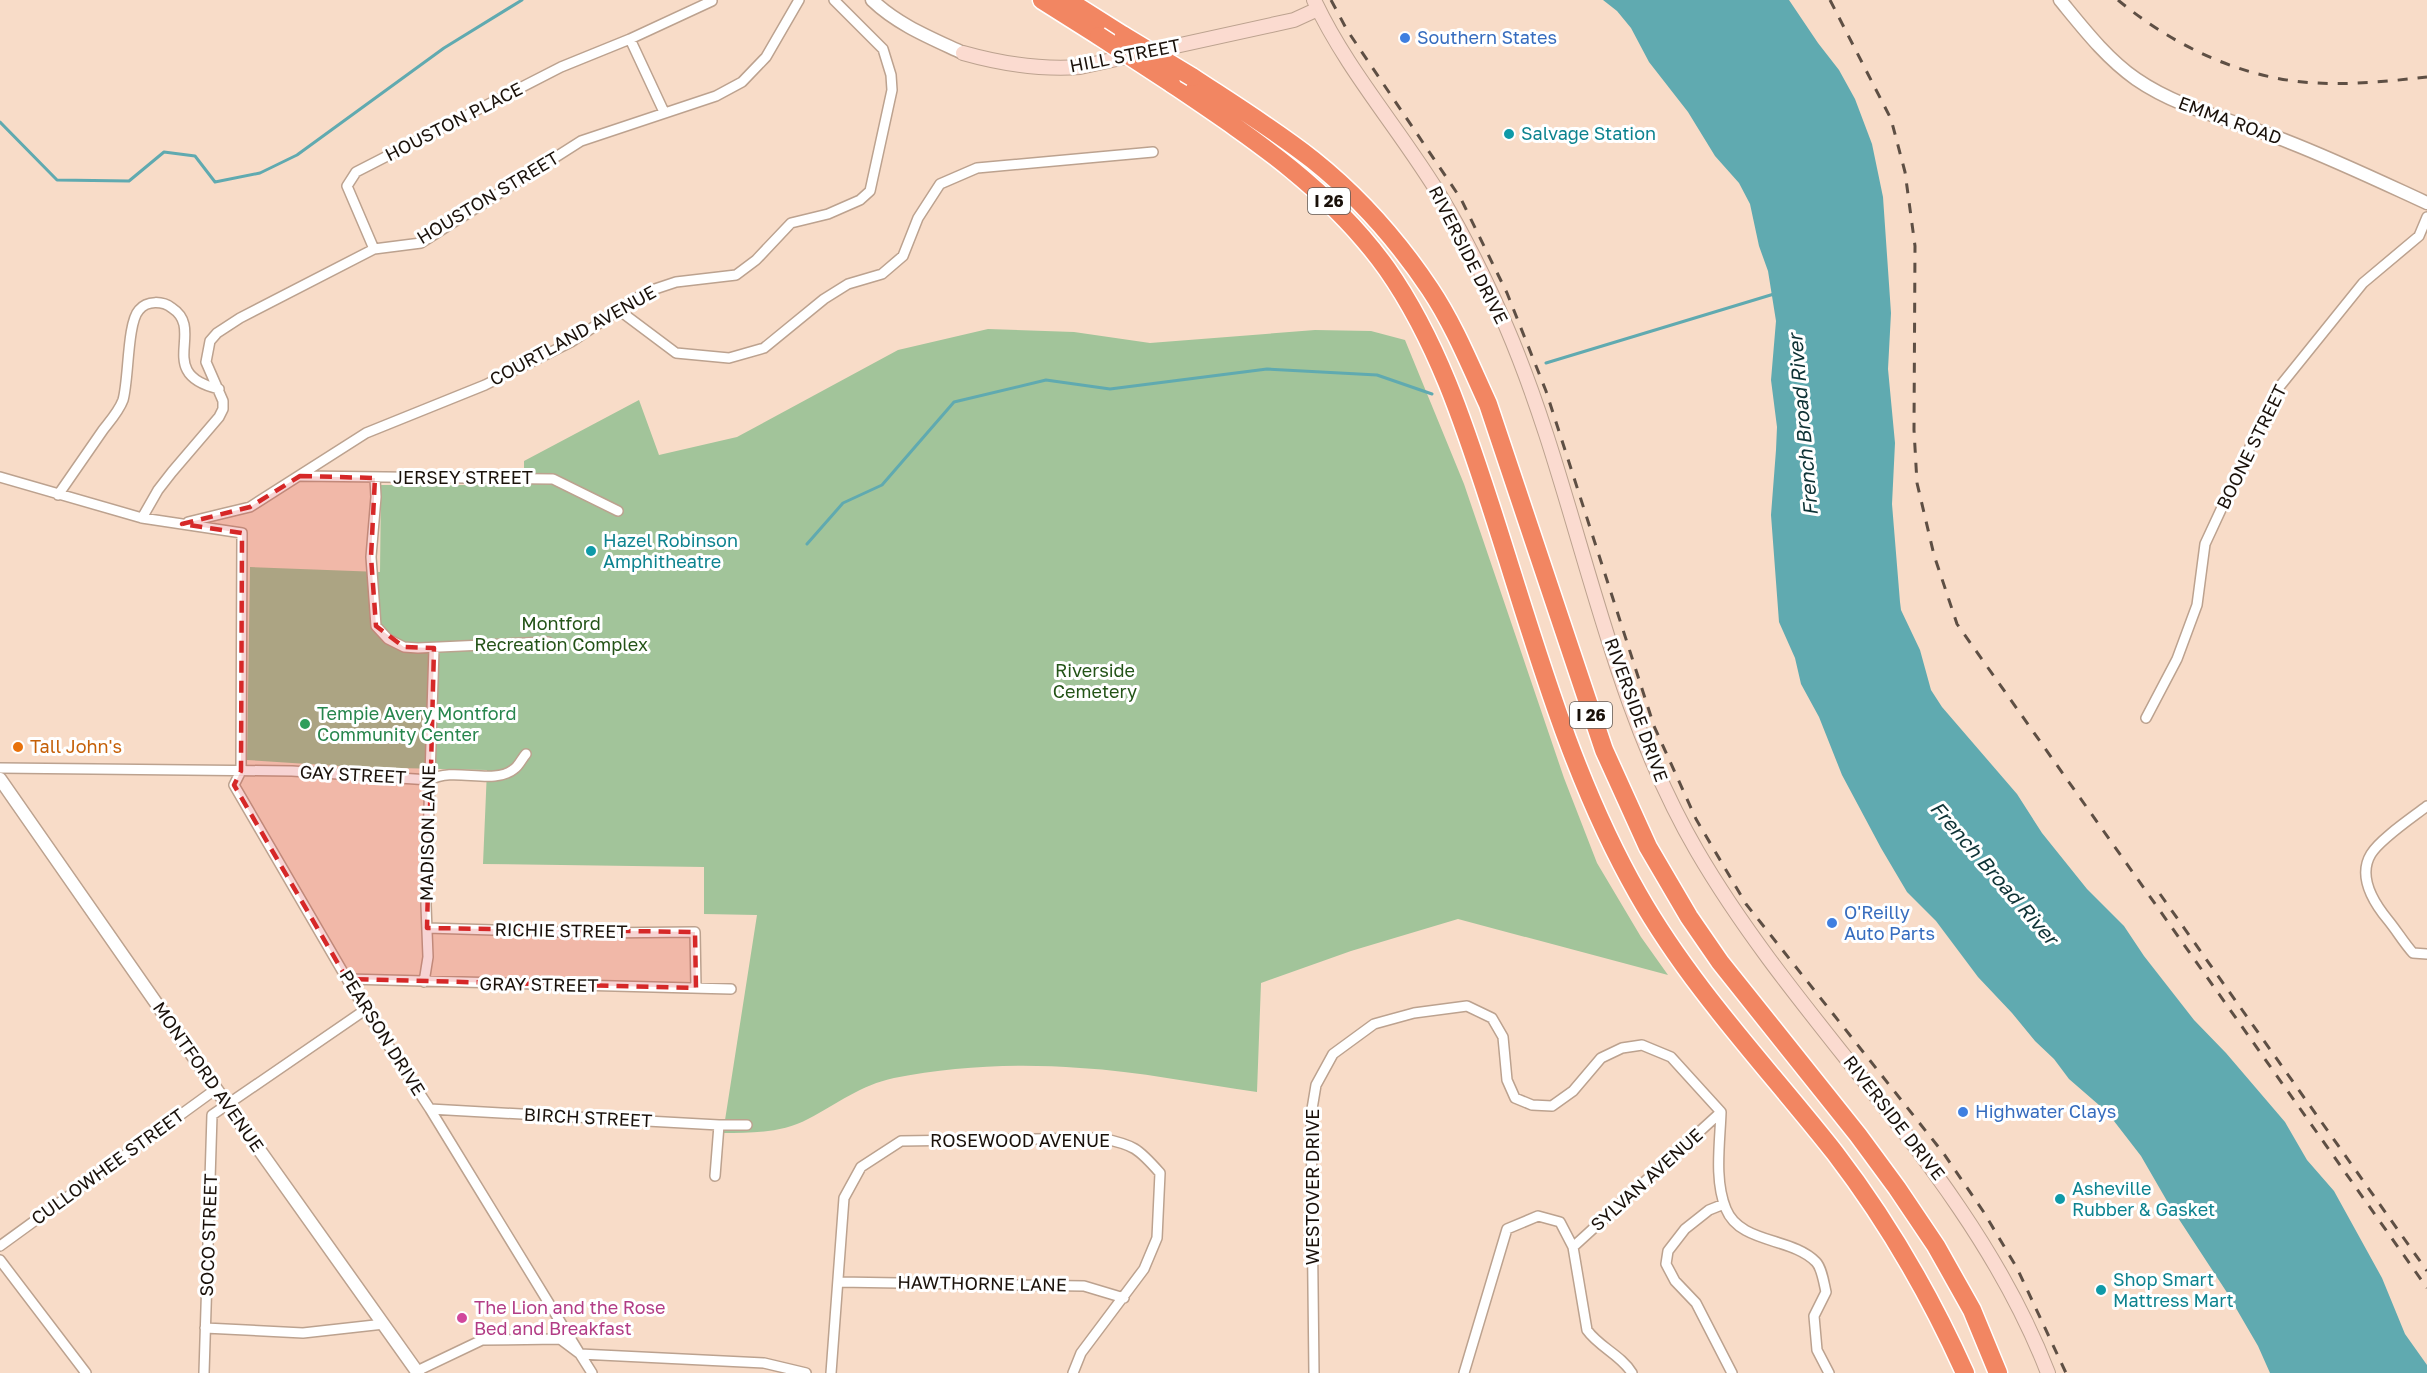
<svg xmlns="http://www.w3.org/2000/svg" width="2427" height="1373" font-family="'Golos Text',sans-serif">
	<rect width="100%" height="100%" fill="#f8dcc8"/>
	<!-- green -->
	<path fill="#a2c49a" d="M988 329 1074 332 1150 343 1315 330 1371 331 1405 340 1464 484 1564 778 1597 863 1641 937 1668 975 1458 919 1351 951 1261 983 1257 1092C1199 1084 1138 1071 1080 1068 1019 1063 954 1066 894 1078 861 1085 837 1104 808 1119 782 1133 752 1133 723 1133L757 915 704 914V867L483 864 487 770 353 767 247 760 250 567 380 572 381 485H524V461L639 400 659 455 737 437 898 350Z"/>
	<!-- water -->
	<path fill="#60aab0" d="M1603 0H1789L1818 43 1839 70 1855 99 1872 144 1883 197 1891 313 1888 369 1895 443 1892 504 1900 602 1901 610 1920 650 1931 690 1942 707 2017 794 2042 833 2087 889 2124 926 2144 956 2194 1020 2226 1053 2285 1122 2307 1160 2334 1191 2382 1278 2405 1334 2427 1365V1373H2270L2258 1346 2226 1291 2167 1201 2141 1156 2107 1112 2069 1079 2054 1059 2035 1041 2012 1013 1978 977 1936 921 1907 892 1881 848 1842 775 1819 717 1801 684 1795 658 1779 622 1771 515 1776 450 1777 427 1771 380 1776 321 1768 271 1759 246 1750 204 1739 183 1715 156 1688 112 1649 62 1631 28 1617 11Z"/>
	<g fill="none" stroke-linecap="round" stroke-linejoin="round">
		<!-- stream -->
		<path stroke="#60aab0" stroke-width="3" d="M0 122 57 180 129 181 164 152 195 156 215 182 260 173 297 155 444 48 522 0
			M1546 363 1774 294
			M807 544 843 503 882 485 954 402 1046 380 1110 389 1267 369 1377 375 1432 394"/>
		<!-- minor casing -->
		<g stroke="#bca28f" stroke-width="12">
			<path id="minor" d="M630 39 664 112
				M374 249 347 186 356 172 561 67 630 39 712 1
				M620 311 676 353 729 358 764 348 824 299 848 284 882 274 903 256 918 218 940 184 977 168 1153 152
				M300 476 553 479 618 511
				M0 477 142 518 242 533 241 771 234 785 365 1010 430 1109 580 1354 764 1363 806 1373
				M375 478 376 497 371 557 376 626 388 639 404 647 418 648 548 642
				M58 495C73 473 88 452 103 430 110 421 119 411 123 400 129 379 127 323 139 310 147 300 163 301 172 308 206 330 154 374 219 389
				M142 518 158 490 172 472 219 417 223 409V401L206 362 210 341 217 333 240 318 374 249 421 243 581 141 716 96 742 82 766 57 799 0
				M188 522 250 507 366 433 485 385 571 342 646 292 676 282 736 275 756 260 791 223 828 214 860 200 870 191 892 90 891 75 883 49 834 0
				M2146 718 2177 659 2197 605 2205 544 2276 391 2363 283 2419 236 2427 217
				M0 768 292 771 430 780C454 766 493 786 514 769 519 766 522 758 526 754
				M2427 806C2413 817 2380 839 2371 854 2357 877 2374 903 2388 920 2397 931 2404 943 2413 953L2427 954
				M427 928 595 933 695 932 696 988
				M347 979 731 989
				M424 982 428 957 426 905 434 648
				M430 1109 719 1125H747
				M715 1176 719 1125
				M1724 1204 1709 1210 1685 1229 1668 1251 1666 1264 1675 1281 1696 1303 1732 1373
				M0 1246 216 1089
				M1573 1247 1721 1112
				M0 1260 86 1373
				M839 1282 1084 1286 1124 1298
				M205 1328 303 1333 384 1324
				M417 1371 482 1340 560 1339 580 1354 592 1373
				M204 1373 212 1115 365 1010
				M831 1373 844 1198 861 1167 901 1141 1101 1138C1134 1145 1138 1148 1160 1173L1157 1238 1144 1269 1081 1353 1073 1373
				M1314 1373 1311 1115 1316 1085 1333 1054 1374 1024 1414 1013 1467 1006 1492 1018 1503 1037 1507 1080 1515 1098 1532 1105 1552 1106 1573 1091 1601 1058 1622 1048 1642 1045 1671 1057 1721 1112C1720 1143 1714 1180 1726 1209 1740 1244 1792 1237 1816 1262 1822 1268 1824 1284 1826 1292L1814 1316 1817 1350 1829 1373
				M1464 1373 1507 1229 1538 1216 1560 1222 1573 1247 1587 1330C1599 1347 1621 1355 1632 1373"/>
		</g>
		<!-- tertiary casing -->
		<g stroke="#bca28f" stroke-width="15">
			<path id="tertiary" d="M872 0C898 25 931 38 963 53
				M2060 0C2083 28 2106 58 2136 79 2178 108 2229 119 2276 137 2327 156 2377 180 2427 203
				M0 779 216 1089 418 1373"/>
		</g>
		<!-- secondary casing -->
		<g stroke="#bca28f" stroke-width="16">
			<path id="secondary" d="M1314 0C1347 71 1402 132 1442 199 1466 239 1487 283 1506 326 1579 496 1603 690 1697 851 1803 1033 1971 1173 2048 1373
				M963 53C1002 64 1039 70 1080 67L1294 20 1318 9"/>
		</g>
		<!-- motorway casing -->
		<g stroke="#fff" stroke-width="21">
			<path id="motorway" d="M1042 0 1099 36
				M1067 0 1124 36
				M1192 77C1233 104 1275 130 1313 160 1358 196 1398 241 1430 289 1454 325 1470 365 1488 404L1604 750 1648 847 1689 917 1720 962 1858 1135 1897 1188 1936 1246 1972 1310 1998 1373
				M1171 83C1251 137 1330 189 1387 269 1438 342 1465 427 1492 510 1534 640 1570 775 1638 894 1692 989 1768 1068 1835 1153 1887 1221 1930 1295 1965 1373"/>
		</g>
		<!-- minor -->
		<use href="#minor" stroke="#fff" stroke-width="9"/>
		<!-- tertiary -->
		<use href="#tertiary" stroke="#fff" stroke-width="12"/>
		<!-- secondary -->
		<use href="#secondary" stroke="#fbdbd0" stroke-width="14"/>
		<!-- motorway -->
		<use href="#motorway" stroke="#f28662" stroke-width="18"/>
		<!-- rail -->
		<path stroke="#5e4f44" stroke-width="3" stroke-dasharray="10 10" stroke-linecap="butt" d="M1331 0 1347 30 1461 199 1507 293 1546 391 1654 726 1696 819 1746 904 1944 1154 1983 1211 2017 1268 2066 1373
			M1830 0 1891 119 1905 172 1915 246 1914 430 1917 483 1934 555 1957 624 2427 1288
			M2118 0C2173 46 2245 80 2317 83 2354 85 2391 81 2427 77
			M2160 894 2427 1271"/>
		<!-- motorway-bridge casing -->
		<g stroke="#fff" stroke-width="21" stroke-linecap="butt">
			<path id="motorway-bridge" d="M1099 36 1171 83
				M1124 36 1192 77"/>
		</g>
		<!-- motorway-bridge -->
		<use href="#motorway-bridge" stroke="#f28662" stroke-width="18"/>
	</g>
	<!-- marked area -->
	<path fill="#d62828" fill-opacity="0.2" stroke="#d62828" stroke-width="4.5" stroke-dasharray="12 8" stroke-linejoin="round" d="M300 476 375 478 371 557 376 626 404 647 434 648 427 928 695 932 696 988 347 979 234 785 241 771 242 533 182 524 250 507Z"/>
	<!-- markers -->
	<g fill="#3f7fe0" stroke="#fff" stroke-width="2">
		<circle cx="1405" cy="38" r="6"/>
		<circle cx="1832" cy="923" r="6"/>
		<circle cx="1963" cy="1112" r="6"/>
	</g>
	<g fill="#0f9aa8" stroke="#fff" stroke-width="2">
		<circle cx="1509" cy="134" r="6"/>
		<circle cx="591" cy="551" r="6"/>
		<circle cx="2060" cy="1199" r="6"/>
		<circle cx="2101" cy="1290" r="6"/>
	</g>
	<circle fill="#2e9e5b" stroke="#fff" stroke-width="2" cx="305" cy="724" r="6"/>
	<circle fill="#e8710a" stroke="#fff" stroke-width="2" cx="18" cy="747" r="6"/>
	<circle fill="#d1479c" stroke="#fff" stroke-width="2" cx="462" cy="1318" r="6"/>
	<g text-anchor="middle" stroke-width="6" stroke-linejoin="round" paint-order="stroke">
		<!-- shield labels -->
		<g fill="#fff" stroke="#5f5854" stroke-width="1.5">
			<rect x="1308" y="188" width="42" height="26" rx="4.5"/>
			<rect x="1570" y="702" width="42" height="26" rx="4.5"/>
		</g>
		<g font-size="16" font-weight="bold" fill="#1a110a">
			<text x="1329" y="207">I 26</text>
			<text x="1591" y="721">I 26</text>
		</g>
		<!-- shop labels -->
		<g font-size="18" fill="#366cbe" stroke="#fff" text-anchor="start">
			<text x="1417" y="44">Southern States</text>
			<text x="1844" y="919">O'Reilly<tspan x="1844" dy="21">Auto Parts</tspan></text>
			<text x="1975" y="1118">Highwater Clays</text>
		</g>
		<!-- street labels -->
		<g font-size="18" fill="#1a110a" stroke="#fff">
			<text transform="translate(1125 56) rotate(-11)" y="6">HILL STREET</text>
			<text transform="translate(2230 121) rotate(20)" y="6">EMMA ROAD</text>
			<text transform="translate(454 122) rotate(-27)" y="6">HOUSTON PLACE</text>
			<text transform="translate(488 198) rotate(-31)" y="6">HOUSTON STREET</text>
			<text transform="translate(1468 255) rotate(63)" y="6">RIVERSIDE DRIVE</text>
			<text transform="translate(573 336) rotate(-29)" y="6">COURTLAND AVENUE</text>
			<text transform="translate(2252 447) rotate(-64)" y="6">BOONE STREET</text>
			<text x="463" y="484">JERSEY STREET</text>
			<text transform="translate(1636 710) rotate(70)" y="6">RIVERSIDE DRIVE</text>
			<text transform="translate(353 775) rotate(3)" y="6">GAY STREET</text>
			<text transform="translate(428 833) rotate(-89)" y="6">MADISON LANE</text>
			<text transform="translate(561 931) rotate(1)" y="6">RICHIE STREET</text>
			<text transform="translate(539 985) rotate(1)" y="6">GRAY STREET</text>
			<text transform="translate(382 1033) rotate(58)" y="6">PEARSON DRIVE</text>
			<text transform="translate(208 1077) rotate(55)" y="6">MONTFORD AVENUE</text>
			<text transform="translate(588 1118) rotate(3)" y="6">BIRCH STREET</text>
			<text transform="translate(1894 1118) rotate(52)" y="6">RIVERSIDE DRIVE</text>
			<text x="1020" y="1147">ROSEWOOD AVENUE</text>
			<text transform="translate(108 1167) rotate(-36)" y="6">CULLOWHEE STREET</text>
			<text transform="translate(1647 1180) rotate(-42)" y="6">SYLVAN AVENUE</text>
			<text transform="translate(1313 1187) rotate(-90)" y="6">WESTOVER DRIVE</text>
			<text transform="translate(209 1235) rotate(-88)" y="6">SOCO STREET</text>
			<text transform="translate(982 1284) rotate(1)" y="6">HAWTHORNE LANE</text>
		</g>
		<!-- culture labels -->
		<g font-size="18" fill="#0d838f" stroke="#fff" text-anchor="start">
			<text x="1521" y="140">Salvage Station</text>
			<text x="603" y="547">Hazel Robinson<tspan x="603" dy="21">Amphitheatre</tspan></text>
			<text x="2072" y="1195">Asheville<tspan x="2072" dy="21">Rubber &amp; Gasket</tspan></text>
			<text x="2113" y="1286">Shop Smart<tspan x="2113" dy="21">Mattress Mart</tspan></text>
		</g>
		<!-- park labels -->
		<g font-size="18" fill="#235317" stroke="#fff">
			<text x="561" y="630">Montford<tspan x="561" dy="21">Recreation Complex</tspan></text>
			<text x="1095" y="677">Riverside<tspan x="1095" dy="21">Cemetery</tspan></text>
		</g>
		<!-- leisure labels -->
		<g font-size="18" fill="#27864d" stroke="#fff" text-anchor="start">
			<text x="317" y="720">Tempie Avery Montford<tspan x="317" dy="21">Community Center</tspan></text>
		</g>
		<!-- food labels -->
		<g font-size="18" fill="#c56008" stroke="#fff" text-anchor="start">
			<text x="30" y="753">Tall John's</text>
		</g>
		<!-- hotel labels -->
		<g font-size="18" fill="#b23c85" stroke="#fff" text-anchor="start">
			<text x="474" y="1314">The Lion and the Rose<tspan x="474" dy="21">Bed and Breakfast</tspan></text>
		</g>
		<!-- water labels -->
		<g font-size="20" font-style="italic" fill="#0d3235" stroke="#fff">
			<text transform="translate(1803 425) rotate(-95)" y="7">French Broad River</text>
			<text transform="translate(1994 873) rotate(49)" y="7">French Broad River</text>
		</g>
	</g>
</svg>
